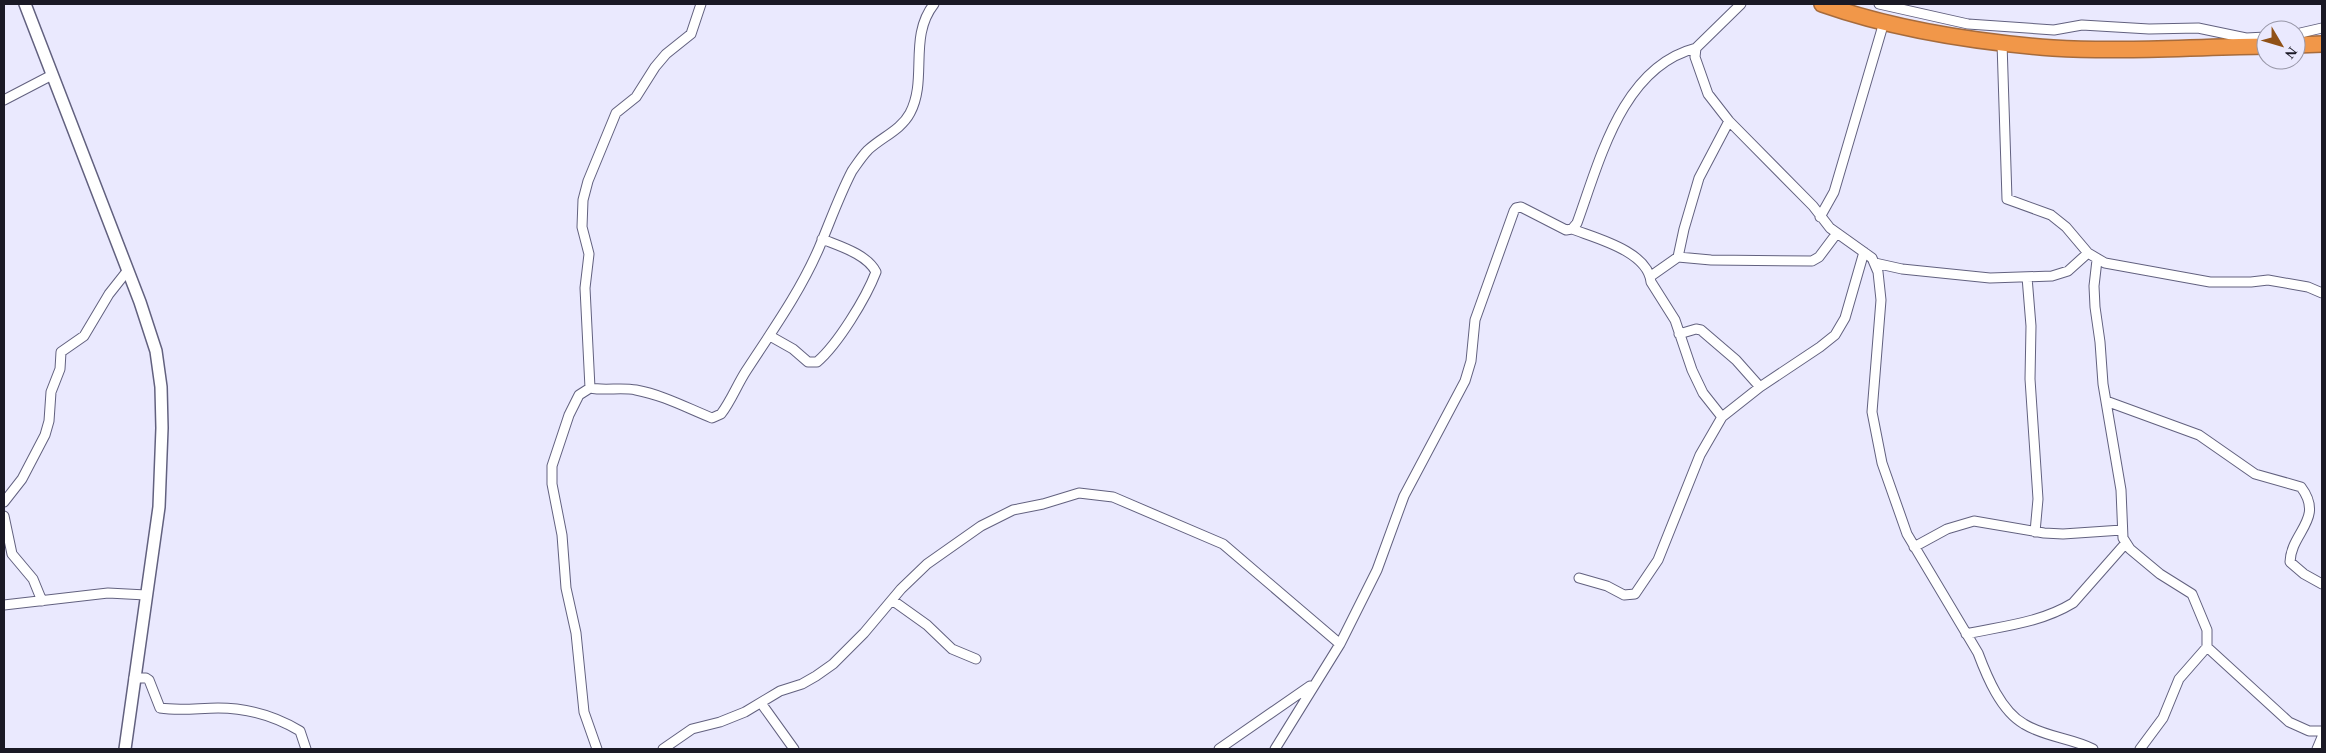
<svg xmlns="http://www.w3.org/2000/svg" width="2326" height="753" font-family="Georgia,serif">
	<rect width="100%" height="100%" fill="#eae9fe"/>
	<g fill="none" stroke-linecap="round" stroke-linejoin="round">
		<!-- street casing -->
		<g stroke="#62617f" stroke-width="11">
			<path id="street" d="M1741 4 1696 48 1695 57 1708 94 1729 121 1813 206 1830 228 1872 258 1878 272 1881 300 1872 412 1882 463 1907 534 1978 653C1987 677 2001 711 2024 724 2045 737 2071 738 2093 749
				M1879 4 1968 24 2054 30 2082 25 2149 29 2198 28 2246 38 2266 37
				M2296 34 2322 28
				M2002 43 2007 199 2051 215 2066 227 2088 253 2105 263 2210 282H2251L2268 280 2308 287 2322 293
				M4 100 52 75
				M1820 217 1834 192 1884 22
				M1572 229C1595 238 1648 251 1651 282L1675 320 1692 370 1703 393 1722 417
				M1678 257 1684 229 1699 178 1729 121
				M2097 260 2094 286 2095 307 2100 342 2103 384 2121 490 2123 538 2130 549 2160 574 2192 594 2207 630V647L2179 679 2163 718 2140 749
				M1875 263 1902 269 1990 278 2052 276 2068 271 2088 253
				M1651 276 1678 257 1711 260 1812 261 1819 257 1837 233
				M2027 277 2031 326 2030 379 2038 499 2035 532
				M1679 334 1696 329 1701 330 1736 360 1760 387
				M770 336 793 349 808 362H817C838 344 866 298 876 272 867 254 839 246 822 239
				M590 388 585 288 589 254 582 227 583 200 588 181 616 113 636 97 655 67 666 54 691 34 701 4
				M2106 401 2199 435 2255 474 2301 487C2325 519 2291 532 2290 562L2304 574 2322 584
				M4 502 22 479 45 435 49 421 51 392 60 369 61 352 84 336 109 294 128 270
				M4 516 12 554 33 579 42 601
				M1914 547 1947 529 1974 521 2044 533 2063 534 2122 530
				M1579 578 1607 586 1624 595 1635 594 1658 560 1700 455 1722 417 1760 387 1820 347 1835 335 1845 318 1864 252
				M892 600 927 625 952 649 976 659
				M4 605 108 593 146 595
				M1966 634C2003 626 2040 623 2073 603L2125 544
				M2207 647 2289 722 2309 731H2322
				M134 678H146L149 680 160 708C180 711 199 708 218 708 247 708 275 716 300 731L306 749
				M761 703 794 749
				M597 749 584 712 576 633 566 588 562 535 552 484V466L569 415 579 395 590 388C606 391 621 387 636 390 663 395 687 408 712 418L721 414C731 401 737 385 746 371 772 331 800 292 819 248 830 222 839 196 852 171 857 164 862 156 868 150 882 137 901 130 910 113 928 79 908 37 934 4
				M663 749 692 729 720 722 745 712 780 691 802 684 816 676 833 664 864 633 901 589 927 564 981 526 1013 510 1043 504 1079 493 1113 497 1223 544 1340 644
				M1219 749 1310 686
				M1275 749 1340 644 1377 570 1404 496 1465 381 1471 361 1475 320 1514 211 1516 208 1521 207 1566 230 1572 229 1577 223C1600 160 1622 67 1696 48
				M2317 749 2322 737"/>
		</g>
		<!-- secondary casing -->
		<g stroke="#62617f" stroke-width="14">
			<path id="secondary" d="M25 4 140 302 156 351 161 387 162 428 159 507 125 749"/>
		</g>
		<!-- highway casing -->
		<g stroke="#a66b3c" stroke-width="18">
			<path id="highway" d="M1822 4C1896 30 1974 42 2053 48 2121 52 2197 47 2266 46
				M2296 45 2322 44"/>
		</g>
		<!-- street -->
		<use href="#street" stroke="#fff" stroke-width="9"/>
		<!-- secondary -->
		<use href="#secondary" stroke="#fff" stroke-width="11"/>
		<!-- highway -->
		<use href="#highway" stroke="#f19749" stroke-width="15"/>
	</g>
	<!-- border -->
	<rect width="2326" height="753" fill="none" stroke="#1a1925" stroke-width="10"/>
	<!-- north arrow -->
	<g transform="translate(2281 45) rotate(128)"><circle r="24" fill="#eae9fe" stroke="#9796a7"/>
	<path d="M0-4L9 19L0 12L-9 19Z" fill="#905117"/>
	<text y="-8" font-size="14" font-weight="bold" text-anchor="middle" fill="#1a1925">N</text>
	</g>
</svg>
